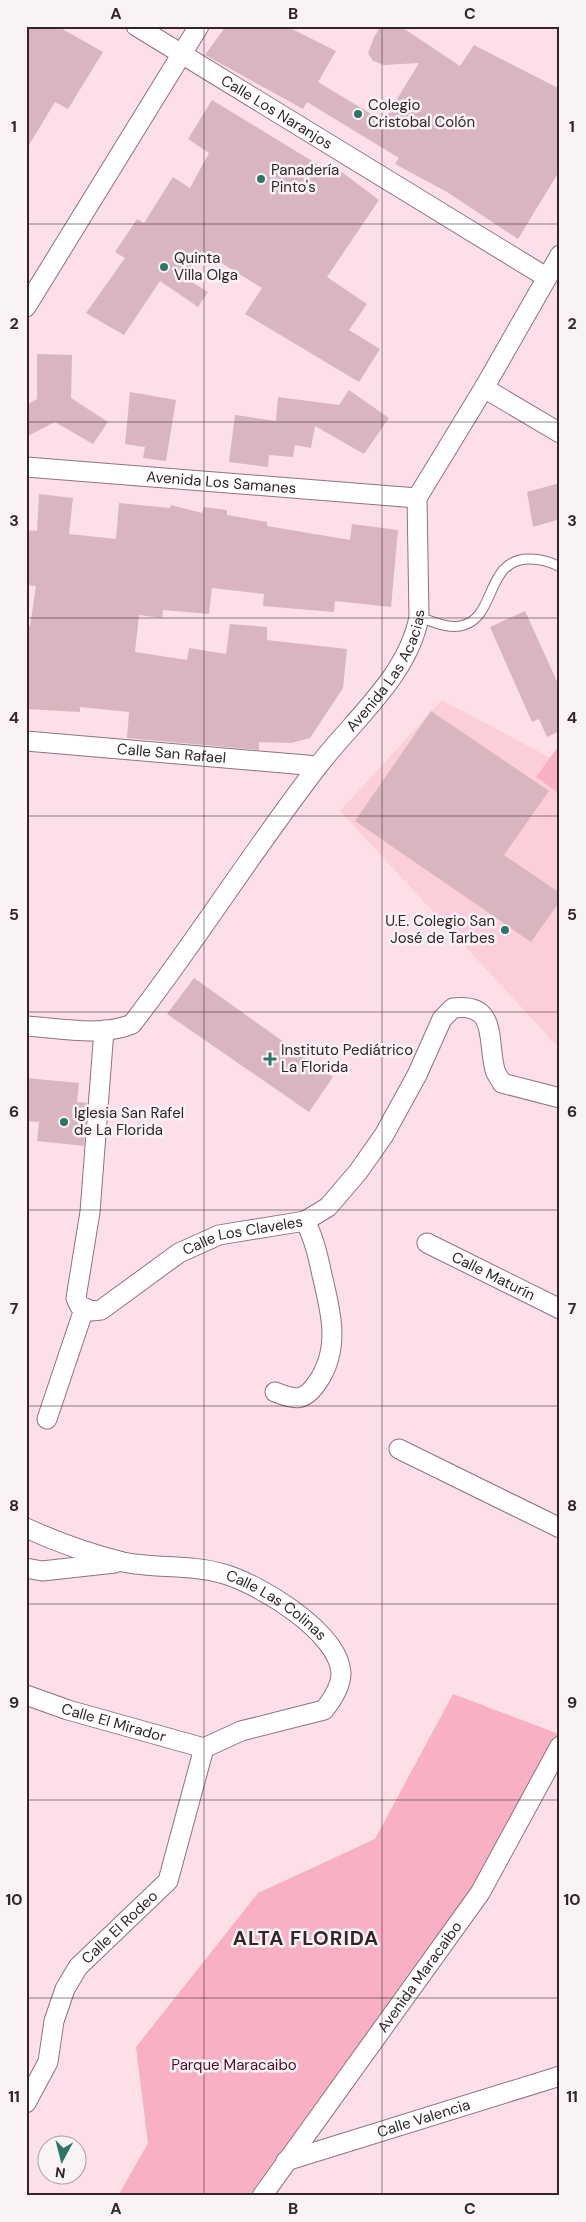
<svg xmlns="http://www.w3.org/2000/svg" width="586" height="2222" font-family="'DM Sans',sans-serif">
	<rect width="100%" height="100%" fill="#fcdfe7"/>
	<!-- built -->
	<path fill="#fbceda" d="M442 700 560 763V1049L340 811Z"/>
	<!-- green -->
	<path fill="#f9b0c5" d="M557 748 560 750V794L536 777Z
		M453 1694 559 1734 472 1892 249 2196H118L148 2143 136 2047 258 1893 375 1839Z"/>
	<!-- building -->
	<path fill="#d9b6bf" d="M26 26H57L103 52 68 109 55 102 26 150Z
		M226 26H286L336 51 318 82 378 118 388 114 419 63 384 65 373 61 368 53 374 37 381 26H400L460 66 474 45 560 89V170L518 239 447 192 395 164 399 158 307 102 303 109 205 55Z
		M212 100 335 175 339 170 379 200 327 277 367 304 349 330 380 349 359 382 245 314 262 288 202 251 184 277 208 292 198 307 160 281 124 335 86 313 125 258 115 252 137 219 144 223 173 177 190 188 209 153 188 139Z
		M37 354 72 355 71 398 108 422 93 444 55 422 26 437V405L37 399Z
		M349 390 389 418 364 454 315 426 311 448 295 445 293 457 269 455 268 467 229 462 235 415 276 421 278 397 339 405Z
		M130 392 176 400 166 461 143 458 145 447 125 444Z
		M560 483V519L533 527 527 492Z
		M39 494 73 498 69 534 116 539 119 503 170 508 171 505 202 513 204 507 227 510V515L267 522V526L350 540 352 524 398 530 391 607 335 601 334 612 263 606 264 594 212 588 209 614 163 610 162 618 139 615 135 652 187 660 189 648 226 654 230 624 267 627V640L347 649 343 688 310 738 291 743 259 742V750L127 738 129 712 80 707V712L26 709V626H30L36 586 26 585V530L37 531Z
		M525 611 560 688V731L547 737 539 719 532 722 490 627Z
		M431 711 549 791 504 855 560 893V901L531 942 355 821Z
		M194 978 333 1077 309 1112 167 1014Z
		M26 1078 79 1083 77 1102 87 1103 84 1146 37 1141 39 1122 26 1121Z"/>
	<g fill="none" stroke-linecap="round" stroke-linejoin="round">
		<!-- lane casing -->
		<g stroke="#92727b" stroke-width="11">
			<path id="lane" d="M419 617C432 621 449 630 464 625 496 616 486 558 530 559 540 559 551 562 560 567"/>
		</g>
		<!-- street casing -->
		<g stroke="#92727b" stroke-width="21">
			<g id="street">
				<path id="s1" d="M136 26 546 277"/>
				<path d="M26 307 199 26"/>
				<path d="M484 388 560 433"/>
				<path id="s2" d="M26 467 417 498"/>
				<path id="s3" d="M26 741 318 766"/>
				<path id="s4" d="M26 1026C58 1028 102 1037 132 1024 197 940 253 850 318 766 353 720 408 676 419 617L417 498 484 388 560 255"/>
				<path id="s5" d="M104 1030 90 1212 76 1298 79 1305 91 1311 101 1310 179 1253 219 1235 305 1221 328 1207 358 1172 384 1135 417 1075 442 1019 453 1008C498 1002 487 1040 495 1070 496 1074 500 1079 502 1083L560 1098"/>
				<path id="s6" d="M427 1243 560 1309"/>
				<path d="M275 1392C295 1400 304 1402 317 1383 341 1349 331 1312 322 1275 318 1256 314 1238 305 1221"/>
				<path d="M47 1419 84 1309"/>
				<path d="M399 1449 560 1528"/>
				<path id="s7" d="M26 1528C57 1542 90 1554 123 1562 156 1569 191 1564 224 1574 259 1584 339 1632 341 1673 341 1687 332 1700 324 1710L241 1731 204 1748"/>
				<path d="M26 1568 42 1571 115 1563"/>
				<path id="s8" d="M26 1695 68 1710 204 1748"/>
				<path id="s9" d="M26 2103 48 2062 54 2021 65 1989 78 1967 168 1881 204 1748"/>
				<path id="s10" d="M286 2161 560 2076"/>
				<path id="s11" d="M262 2196 480 1893 560 1746"/>
			</g>
		</g>
		<!-- lane -->
		<use href="#lane" stroke="#fff" stroke-width="9"/>
		<!-- street -->
		<use href="#street" stroke="#fff" stroke-width="19"/>
	</g>
	<!-- grid -->
	<path fill="none" stroke="#332529" stroke-width="1" stroke-opacity="0.55" d="M204 26V2196M382 26V2196M26 224H560M26 422H560M26 618H560M26 816H560M26 1012H560M26 1210H560M26 1406H560M26 1604H560M26 1800H560M26 1998H560"/>
	<!-- markers -->
	<g fill="#2f7468" stroke="#faf3f5" stroke-width="2">
		<circle cx="358" cy="114" r="5"/>
		<circle cx="261" cy="179" r="5"/>
		<circle cx="164" cy="267" r="5"/>
		<circle cx="505" cy="930" r="5"/>
		<path d="M267.5 1051.5h5v5h5v5h-5v5h-5v-5h-5v-5h5z"/>
		<circle cx="64" cy="1122" r="5"/>
	</g>
	<g text-anchor="middle" stroke-width="5" stroke-linejoin="round" paint-order="stroke">
		<!-- poi labels -->
		<g font-size="15" fill="#332529" stroke="#faf3f5" text-anchor="start">
			<text x="368" y="110">Colegio<tspan x="368" dy="17">Cristobal Colón</tspan></text>
			<text x="271" y="175">Panadería<tspan x="271" dy="17">Pinto's</tspan></text>
			<text x="174" y="263">Quinta<tspan x="174" dy="17">Villa Olga</tspan></text>
			<text x="495" y="926" text-anchor="end">U.E. Colegio San<tspan x="495" dy="17">José de Tarbes</tspan></text>
			<text x="281" y="1055">Instituto Pediátrico<tspan x="281" dy="17">La Florida</tspan></text>
			<text x="74" y="1118">Iglesia San Rafel<tspan x="74" dy="17">de La Florida</tspan></text>
		</g>
		<!-- street labels -->
		<g font-size="15" fill="#332529" stroke="#faf3f5">
			<text dy="5" stroke="none"><textPath href="#s1" startOffset="165">Calle Los Naranjos</textPath></text>
			<text dy="5" stroke="none"><textPath href="#s2" startOffset="196">Avenida Los Samanes</textPath></text>
			<text dy="5" stroke="none"><textPath href="#s4" startOffset="544">Avenida Las Acacias</textPath></text>
			<text dy="5" stroke="none"><textPath href="#s3" startOffset="146">Calle San Rafael</textPath></text>
			<text dy="5" stroke="none"><textPath href="#s5" startOffset="464">Calle Los Claveles</textPath></text>
			<text dy="5" stroke="none"><textPath href="#s6" startOffset="74">Calle Maturín</textPath></text>
			<text dy="5" stroke="none"><textPath href="#s7" startOffset="266">Calle Las Colinas</textPath></text>
			<text dy="5" stroke="none"><textPath href="#s8" startOffset="92">Calle El Mirador</textPath></text>
			<text dy="5" stroke="none"><textPath href="#s9" startOffset="205">Calle El Rodeo</textPath></text>
			<text dy="5" stroke="none"><textPath href="#s11" startOffset="270">Avenida Maracaibo</textPath></text>
			<text dy="5" stroke="none"><textPath href="#s10" startOffset="144">Calle Valencia</textPath></text>
		</g>
		<!-- park labels -->
		<g font-size="15" fill="#4f0c29" stroke="#faf3f5">
			<text x="234" y="2070">Parque Maracaibo</text>
		</g>
		<!-- district labels -->
		<g font-size="20" font-weight="bold" letter-spacing="1" fill="#332529" stroke="#faf3f5">
			<text x="306" y="1945">ALTA FLORIDA</text>
		</g>
	</g>
	<!-- border -->
	<rect width="586" height="2222" fill="none" stroke="#faf3f5" stroke-width="55"/>
	<!-- north arrow -->
	<g transform="translate(62 2160) rotate(187)"><circle r="24" fill="#faf3f5" stroke="#aaa1a3"/>
	<path d="M0-4L9 19L0 12L-9 19Z" fill="#2f7468"/>
	<text y="-8" font-size="14" font-weight="bold" text-anchor="middle" fill="#332529">N</text>
	</g>
	<rect x="28" y="28" width="530" height="2166" fill="none" stroke="#332529" stroke-width="2"/>
	<g font-size="16" text-anchor="middle" font-weight="bold" fill="#332529">
		<text x="116" y="19">A</text>
		<text x="293" y="19">B</text>
		<text x="470" y="19">C</text>
		<text x="14" y="132">1</text>
		<text x="572" y="132">1</text>
		<text x="14" y="329">2</text>
		<text x="572" y="329">2</text>
		<text x="14" y="526">3</text>
		<text x="572" y="526">3</text>
		<text x="14" y="723">4</text>
		<text x="572" y="723">4</text>
		<text x="14" y="920">5</text>
		<text x="572" y="920">5</text>
		<text x="14" y="1117">6</text>
		<text x="572" y="1117">6</text>
		<text x="14" y="1314">7</text>
		<text x="572" y="1314">7</text>
		<text x="14" y="1511">8</text>
		<text x="572" y="1511">8</text>
		<text x="14" y="1708">9</text>
		<text x="572" y="1708">9</text>
		<text x="14" y="1905">10</text>
		<text x="572" y="1905">10</text>
		<text x="14" y="2102">11</text>
		<text x="572" y="2102">11</text>
		<text x="116" y="2214">A</text>
		<text x="293" y="2214">B</text>
		<text x="470" y="2214">C</text>
	</g>
</svg>
